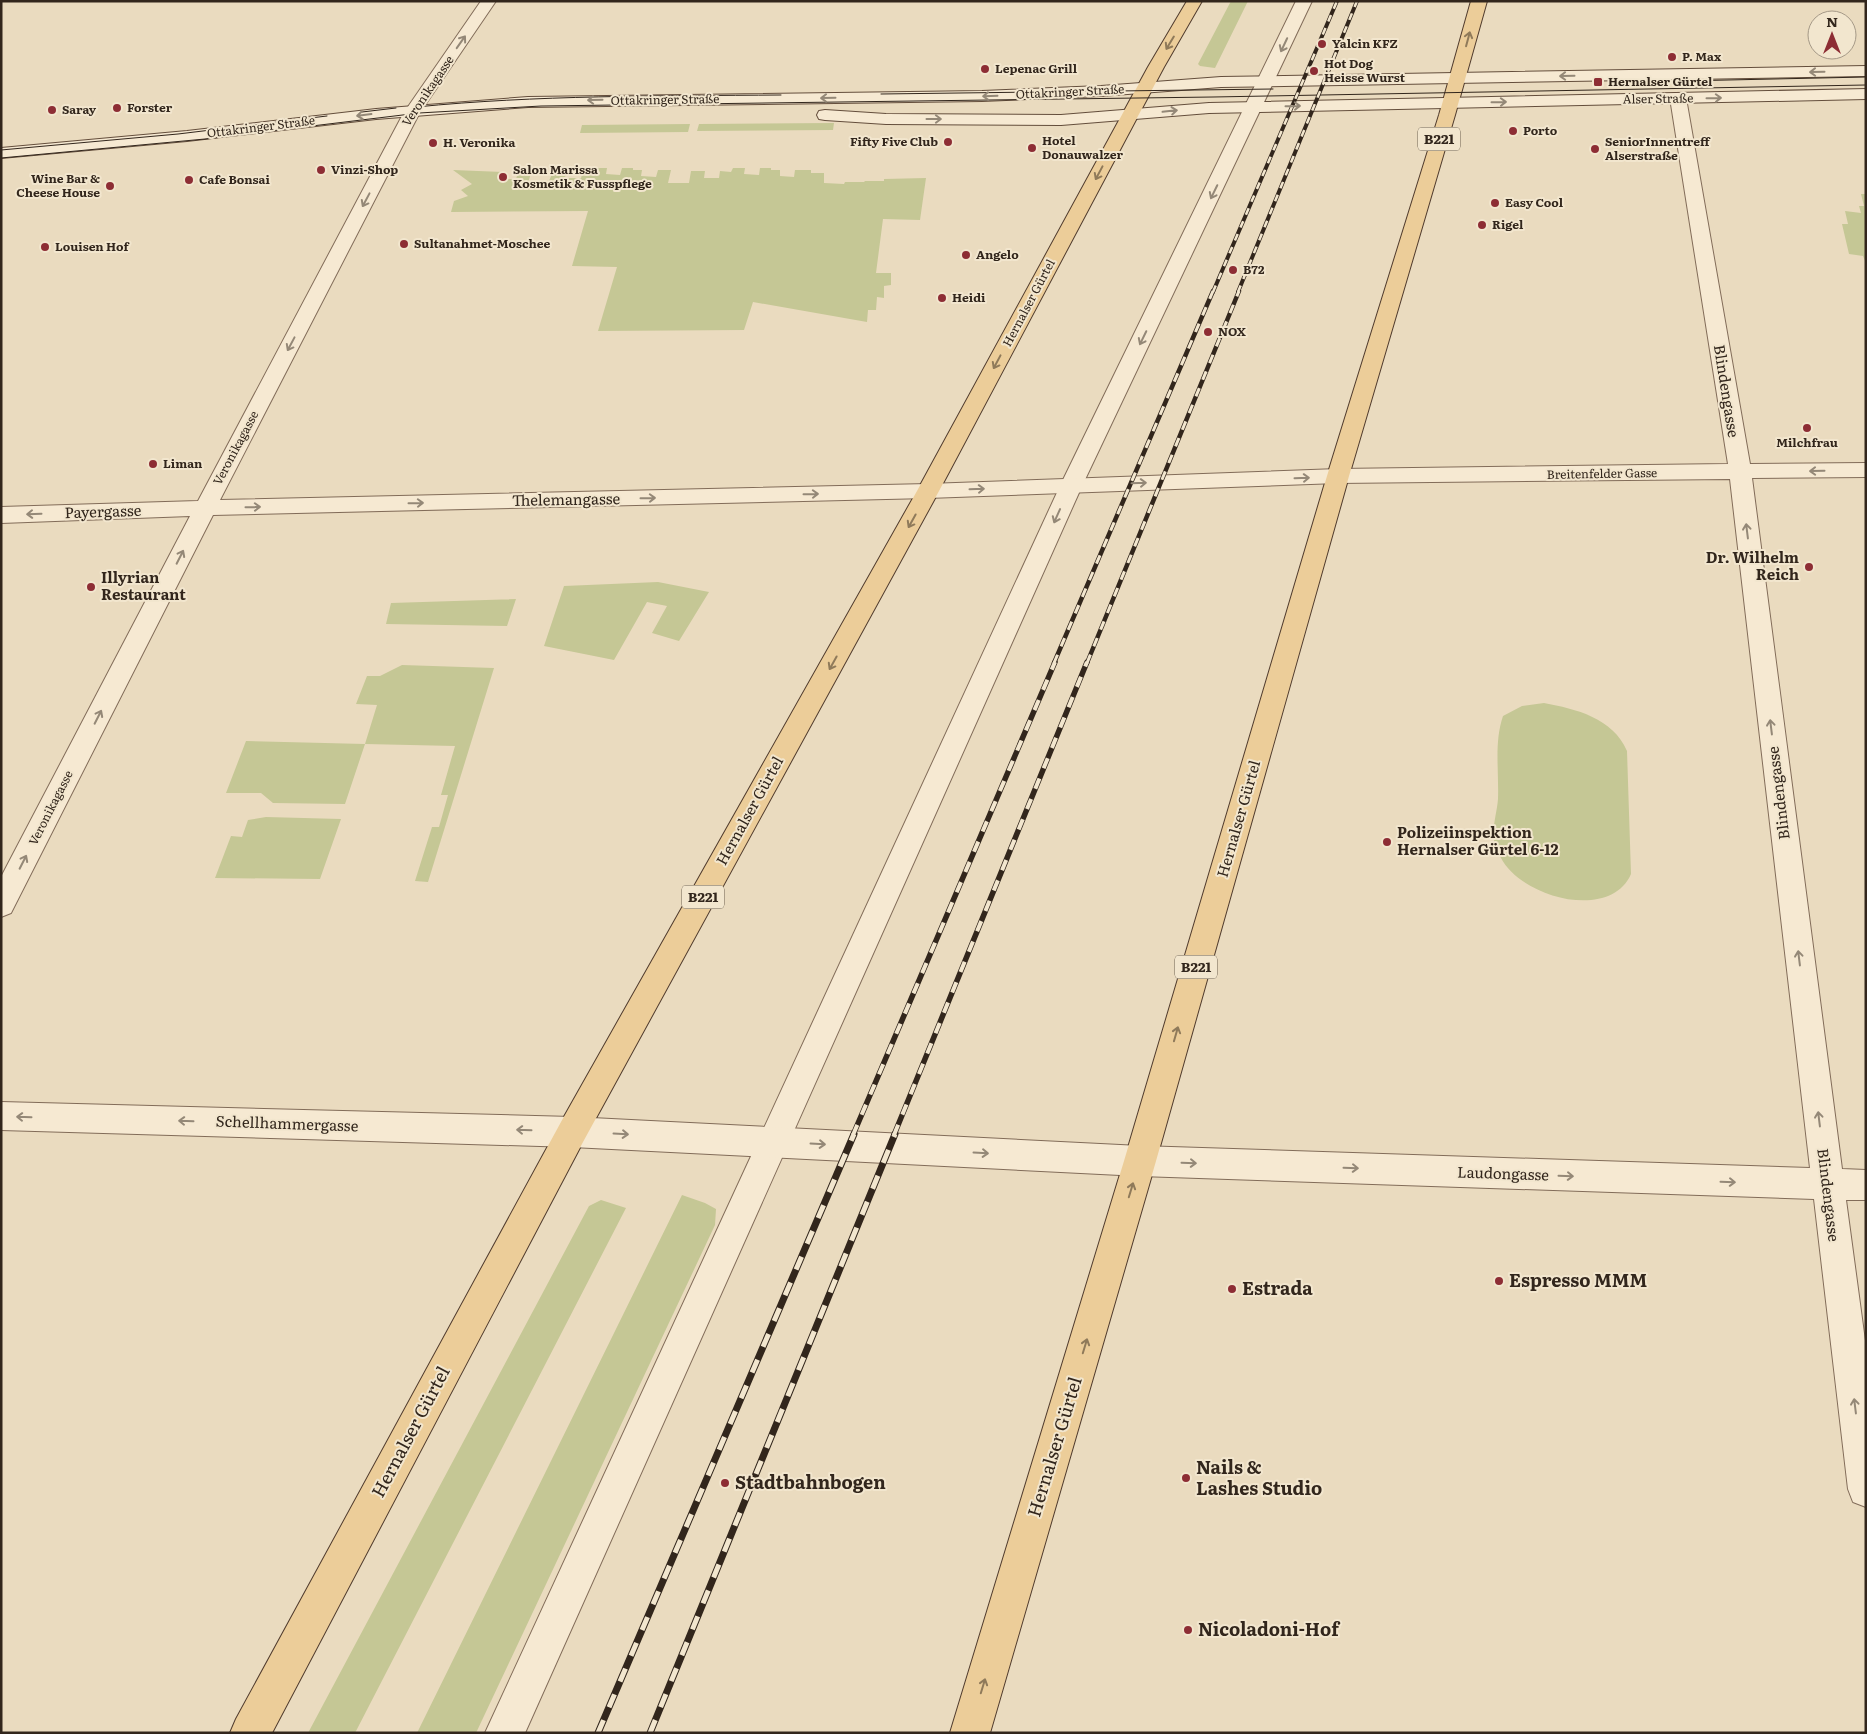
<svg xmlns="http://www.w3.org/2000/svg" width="1867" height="1734" font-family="Literata,serif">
	<rect width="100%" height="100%" fill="#eadbbf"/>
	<!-- green -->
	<path fill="#c5c795" d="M1231 1H1248L1215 68 1200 66 1198 64Z
		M834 123 833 130 697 131 699 124Z
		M690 124 688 132 580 133 582 125Z
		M593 168H607L606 174 620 175 622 168H633V170H642L641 176 656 177 658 170H671L668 183H689L691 171H705L704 178H719L720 171 731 172 733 168H745L744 174 759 175 760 168H771V170H780V176L794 177 795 170H811V173H824V183L844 184 845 182H864L865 181H884V179L926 178 920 220 883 219 876 273H891V285L884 286V298L877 297 876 310H868L867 322 753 302 744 330 598 331 617 267 572 266 588 211 451 212 454 201 468 196 461 190 472 184 453 170 503 172 501 179H516L518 173H531L528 183H548L553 172H566L565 178H581L583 172H591Z
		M1861 194H1866V263L1863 256 1849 254 1842 224H1848L1845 211 1861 213 1859 206H1864Z
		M658 582 709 592 679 641 652 633 667 606 647 602 614 660 544 646 564 586Z
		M516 599 507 626 386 624 391 603Z
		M402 665 494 668 428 882 415 881 432 827H439L448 795H441L455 746 365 744 345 804 273 803 261 793H226L246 741 365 744 377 705 356 704 367 676H380Z
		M1544 703C1576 709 1613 718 1627 751L1631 874C1610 922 1521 897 1501 858 1498 853 1494 845 1494 840 1492 827 1497 812 1498 799 1499 771 1494 742 1503 716L1522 706Z
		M266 817 341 819 320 879 215 878 231 836 242 837 248 820Z
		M682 1195 705 1203 716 1209 715 1225 476 1733H417Z
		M601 1200 626 1208 355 1733H308L589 1206Z"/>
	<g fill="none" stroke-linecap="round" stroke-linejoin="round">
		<!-- service casing -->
		<g stroke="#826c59" stroke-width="2">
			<path id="service" d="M1296 1H1312L1082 486 525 1733H485L1060 486Z"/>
		</g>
		<!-- minor casing -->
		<g stroke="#826c59" stroke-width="2">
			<path id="minor" d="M481 1H496L419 114 220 500 928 484 1338 469 1728 464 1670 98 1672 94H1684L1686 98 1750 464 1866 463V477L1752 478 1842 1169 1866 1170V1200H1846L1866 1348V1507L1853 1502 1848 1489 1814 1199 1140 1176 572 1147 1 1130V1102L572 1117 1140 1146 1810 1168 1730 479 1338 483 928 498 213 515 11 913 1 917V877L190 516 1 523V507L198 501 403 114Z"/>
		</g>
		<!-- secondary casing -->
		<g stroke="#644e3c" stroke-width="2">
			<path id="secondary" d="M1866 66V76L1221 87 1101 96 982 101 528 107 376 119 187 141 1 158V148L187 131 376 109 528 97 982 91 1101 86 1221 77Z
				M1866 89V99L1209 113 1061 125 886 124 825 120 819 119 817 115 819 111 825 110 886 114 1061 115 1209 103Z"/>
		</g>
		<!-- primary casing -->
		<g stroke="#503b2d" stroke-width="2">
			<path id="primary" d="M1187 1H1202L1164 67 939 491 583 1142 272 1733H230L236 1719 561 1122 917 491 1148 67Z
				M1471 1H1487L1455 115 1349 476 1156 1161 990 1733H950L1124 1161 1327 476 1439 115Z"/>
		</g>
		<!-- service -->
		<use href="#service" fill="#f6e9d2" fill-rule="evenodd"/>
		<!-- minor -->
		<use href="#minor" fill="#f6e9d2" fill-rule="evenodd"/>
		<!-- secondary -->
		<use href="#secondary" fill="#f6e9d2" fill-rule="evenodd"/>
		<!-- primary -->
		<use href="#primary" fill="#eccd99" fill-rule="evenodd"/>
		<!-- tram -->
		<path stroke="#32261c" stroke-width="1" d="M1636 82 1866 77
			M881 94 1273 89
			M416 107C537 95 659 96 781 95
			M362 112 396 108
			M1 150 178 134 327 116
			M1 158 205 139 419 113 541 106 1213 97 1866 85"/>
		<!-- rail-far3 casing -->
		<g stroke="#32261c" stroke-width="4">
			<path id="rail-far3" d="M1213 292 1337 1
				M1238 292 1357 1"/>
		</g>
		<!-- rail-far2 casing -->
		<g stroke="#32261c" stroke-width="4.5">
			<path id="rail-far2" d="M1054 663 1213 291
				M1087 663 1239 291"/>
		</g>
		<!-- rail-far1 casing -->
		<g stroke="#32261c" stroke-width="5.5">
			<path id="rail-far1" d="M853 1135 1055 662
				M894 1135 1087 662"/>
		</g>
		<!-- rail casing -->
		<g stroke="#32261c" stroke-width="7">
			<path id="rail" d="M598 1733 854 1134
				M650 1733 895 1134"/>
		</g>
		<!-- rail-far3 -->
		<use href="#rail-far3" stroke="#f2e6ce" stroke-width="2.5" stroke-dasharray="7" stroke-linecap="butt"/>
		<!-- rail-far2 -->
		<use href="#rail-far2" stroke="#f2e6ce" stroke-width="3" stroke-dasharray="9" stroke-linecap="butt"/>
		<!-- rail-far1 -->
		<use href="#rail-far1" stroke="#f2e6ce" stroke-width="4" stroke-dasharray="11" stroke-linecap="butt"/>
		<!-- rail -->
		<use href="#rail" stroke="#f2e6ce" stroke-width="5" stroke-dasharray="14" stroke-linecap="butt"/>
	</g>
	<!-- one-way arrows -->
	<defs><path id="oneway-shaft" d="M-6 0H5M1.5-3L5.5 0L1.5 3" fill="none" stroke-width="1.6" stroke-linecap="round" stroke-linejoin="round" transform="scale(1.25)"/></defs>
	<g stroke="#8f7a5a">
		<use href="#oneway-shaft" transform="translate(1468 39) rotate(-75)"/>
		<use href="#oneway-shaft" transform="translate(1170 43) rotate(121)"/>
		<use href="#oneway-shaft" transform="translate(1099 173) rotate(118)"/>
		<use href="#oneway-shaft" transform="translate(997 362) rotate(118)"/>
		<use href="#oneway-shaft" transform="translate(912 521) rotate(119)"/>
		<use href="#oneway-shaft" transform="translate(833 663) rotate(119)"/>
		<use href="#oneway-shaft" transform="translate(1176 1034) rotate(-74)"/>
		<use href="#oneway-shaft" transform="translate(1131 1190) rotate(-73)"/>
		<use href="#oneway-shaft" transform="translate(1085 1346) rotate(-73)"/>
		<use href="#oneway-shaft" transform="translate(983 1686) rotate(-73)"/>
	</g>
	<g stroke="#948877">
		<use href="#oneway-shaft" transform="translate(461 42) rotate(-55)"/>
		<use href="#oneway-shaft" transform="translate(1284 45) rotate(115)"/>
		<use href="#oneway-shaft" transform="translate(1817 72) rotate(179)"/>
		<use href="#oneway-shaft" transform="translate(1567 76) rotate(179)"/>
		<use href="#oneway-shaft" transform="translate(990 96) rotate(178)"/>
		<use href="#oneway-shaft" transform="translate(828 98) rotate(179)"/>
		<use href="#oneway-shaft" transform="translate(1714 98) rotate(-1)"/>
		<use href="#oneway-shaft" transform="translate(595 100) rotate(179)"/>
		<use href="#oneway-shaft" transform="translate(1499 102) rotate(-1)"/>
		<use href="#oneway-shaft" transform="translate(1293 106) rotate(-1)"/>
		<use href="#oneway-shaft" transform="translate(1170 111) rotate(-6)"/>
		<use href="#oneway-shaft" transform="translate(364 115) rotate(173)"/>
		<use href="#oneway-shaft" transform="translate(934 119)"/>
		<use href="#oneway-shaft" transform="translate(1214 192) rotate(116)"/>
		<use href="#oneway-shaft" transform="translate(366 200) rotate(118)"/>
		<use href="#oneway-shaft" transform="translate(1143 338) rotate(116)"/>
		<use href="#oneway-shaft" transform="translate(291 344) rotate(118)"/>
		<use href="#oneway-shaft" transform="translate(1817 471) rotate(179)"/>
		<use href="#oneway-shaft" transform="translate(1302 478) rotate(-2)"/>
		<use href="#oneway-shaft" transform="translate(1139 483) rotate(-2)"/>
		<use href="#oneway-shaft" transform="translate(977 489) rotate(-2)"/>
		<use href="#oneway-shaft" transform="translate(811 494) rotate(-1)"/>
		<use href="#oneway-shaft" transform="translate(648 498) rotate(-1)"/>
		<use href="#oneway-shaft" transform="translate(416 503) rotate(-1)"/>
		<use href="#oneway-shaft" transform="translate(253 507) rotate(-1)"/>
		<use href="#oneway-shaft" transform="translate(34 514) rotate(178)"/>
		<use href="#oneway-shaft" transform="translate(1057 516) rotate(114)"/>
		<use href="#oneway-shaft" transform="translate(1747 531) rotate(-97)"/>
		<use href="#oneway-shaft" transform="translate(180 557) rotate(-63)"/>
		<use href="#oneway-shaft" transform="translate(98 717) rotate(-63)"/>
		<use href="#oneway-shaft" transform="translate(1771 727) rotate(-97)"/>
		<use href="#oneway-shaft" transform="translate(23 862) rotate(-63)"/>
		<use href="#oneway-shaft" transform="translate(1799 958) rotate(-97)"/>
		<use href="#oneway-shaft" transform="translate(24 1117) rotate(-178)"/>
		<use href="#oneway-shaft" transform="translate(1819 1119) rotate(-97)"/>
		<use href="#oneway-shaft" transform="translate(186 1121) rotate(-178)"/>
		<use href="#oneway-shaft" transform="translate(524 1130) rotate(-178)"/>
		<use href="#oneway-shaft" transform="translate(621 1134) rotate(3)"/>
		<use href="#oneway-shaft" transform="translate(818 1144) rotate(3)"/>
		<use href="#oneway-shaft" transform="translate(981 1153) rotate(3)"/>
		<use href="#oneway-shaft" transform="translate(1189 1163) rotate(2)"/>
		<use href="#oneway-shaft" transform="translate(1351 1168) rotate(2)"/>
		<use href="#oneway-shaft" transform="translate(1566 1176) rotate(2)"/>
		<use href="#oneway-shaft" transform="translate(1728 1182) rotate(2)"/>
		<use href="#oneway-shaft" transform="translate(1855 1406) rotate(-97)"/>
	</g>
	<!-- markers -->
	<g fill="#8d2d34" stroke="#f2e6ce" stroke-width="2">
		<circle cx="1322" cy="44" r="5"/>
		<circle cx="1672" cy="57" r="5"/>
		<circle cx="985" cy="69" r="5"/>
		<circle cx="1314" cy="71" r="5"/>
		<rect x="1593" y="77" width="10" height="10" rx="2.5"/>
		<circle cx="117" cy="108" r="5"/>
		<circle cx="52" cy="110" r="5"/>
		<circle cx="1513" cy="131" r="5"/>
		<circle cx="948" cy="142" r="5"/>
		<circle cx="433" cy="143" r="5"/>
		<circle cx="1032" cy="148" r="5"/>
		<circle cx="1595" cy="149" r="5"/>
		<circle cx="321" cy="170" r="5"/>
		<circle cx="503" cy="177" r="5"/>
		<circle cx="189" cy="180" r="5"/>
		<circle cx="110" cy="186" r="5"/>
		<circle cx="1495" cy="203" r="5"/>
		<circle cx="1482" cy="225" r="5"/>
		<circle cx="404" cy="244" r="5"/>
		<circle cx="45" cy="247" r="5"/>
		<circle cx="966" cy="255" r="5"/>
		<circle cx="1233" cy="270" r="5"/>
		<circle cx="942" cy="298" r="5"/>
		<circle cx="1208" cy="332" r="5"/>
		<circle cx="1807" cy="428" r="5"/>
		<circle cx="153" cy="464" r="5"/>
		<circle cx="1809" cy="567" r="5"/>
		<circle cx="91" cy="587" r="5"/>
		<circle cx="1387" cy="842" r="5"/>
		<circle cx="1499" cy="1281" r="5"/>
		<circle cx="1232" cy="1289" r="5"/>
		<circle cx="1186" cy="1478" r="5"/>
		<circle cx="725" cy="1483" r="5"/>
		<circle cx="1188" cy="1630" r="5"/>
	</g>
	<g text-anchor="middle" stroke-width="4" stroke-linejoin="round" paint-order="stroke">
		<!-- far-poi labels -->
		<g font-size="12" font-weight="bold" fill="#32261c" stroke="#f2e6ce" text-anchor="start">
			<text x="1332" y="48">Yalcin KFZ</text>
			<text x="1682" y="61">P. Max</text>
			<text x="1324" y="68">Hot Dog<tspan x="1324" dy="14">Heisse Wurst</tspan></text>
			<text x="995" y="73">Lepenac Grill</text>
			<text x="1608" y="86">Hernalser Gürtel</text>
			<text x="127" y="112">Forster</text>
			<text x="62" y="114">Saray</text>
			<text x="1523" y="135">Porto</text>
			<text x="1042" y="145">Hotel<tspan x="1042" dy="14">Donauwalzer</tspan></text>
			<text x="938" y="146" text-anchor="end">Fifty Five Club</text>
			<text x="1605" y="146">SeniorInnentreff<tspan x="1605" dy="14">Alserstraße</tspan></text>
			<text x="443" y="147">H. Veronika</text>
			<text x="331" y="174">Vinzi-Shop</text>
			<text x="513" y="174">Salon Marissa<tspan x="513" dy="14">Kosmetik &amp; Fusspflege</tspan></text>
			<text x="100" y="183" text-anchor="end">Wine Bar &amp;<tspan x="100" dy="14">Cheese House</tspan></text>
			<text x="199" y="184">Cafe Bonsai</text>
			<text x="1505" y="207">Easy Cool</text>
			<text x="1492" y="229">Rigel</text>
			<text x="414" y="248">Sultanahmet-Moschee</text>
			<text x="55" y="251">Louisen Hof</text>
			<text x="976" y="259">Angelo</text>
			<text x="1243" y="274">B72</text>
			<text x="952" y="302">Heidi</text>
			<text x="1218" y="336">NOX</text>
			<text x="1807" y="447" text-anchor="middle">Milchfrau</text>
			<text x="163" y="468">Liman</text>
		</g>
		<!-- far-street labels -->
		<g font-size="12" fill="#32261c" stroke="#f2e6ce">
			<text transform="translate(428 91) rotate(-56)" y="4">Veronikagasse</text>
			<text transform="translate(1070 92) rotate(-3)" y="4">Ottakringer Straße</text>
			<text transform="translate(1658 99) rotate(-1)" y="4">Alser Straße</text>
			<text transform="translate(665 100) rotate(-1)" y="4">Ottakringer Straße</text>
			<text transform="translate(261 127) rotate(-7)" y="4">Ottakringer Straße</text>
			<text transform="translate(1029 303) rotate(-62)" y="4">Hernalser Gürtel</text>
			<text transform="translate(236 448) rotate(-62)" y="4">Veronikagasse</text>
			<text transform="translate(1602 474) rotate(-1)" y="4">Breitenfelder Gasse</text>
			<text transform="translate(51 808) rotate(-63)" y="4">Veronikagasse</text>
		</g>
		<!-- shield labels -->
		<g fill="#f2e6ce" stroke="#6c6051" stroke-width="1">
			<rect x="1418" y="127.5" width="42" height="23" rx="4"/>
			<rect x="682" y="885.5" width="42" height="23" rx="4"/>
			<rect x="1175" y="955.5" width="42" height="23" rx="4"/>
		</g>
		<g font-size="14" font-weight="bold" fill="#32261c">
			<text x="1439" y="144">B221</text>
			<text x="703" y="902">B221</text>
			<text x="1196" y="972">B221</text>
		</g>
		<!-- street labels -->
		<g font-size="15" fill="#32261c" stroke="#f2e6ce">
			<text transform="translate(1726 391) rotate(81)" y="5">Blindengasse</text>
			<text transform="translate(566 500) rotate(-1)" y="5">Thelemangasse</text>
			<text transform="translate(103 512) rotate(-2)" y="5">Payergasse</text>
			<text transform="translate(1779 793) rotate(-97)" y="5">Blindengasse</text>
			<text transform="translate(750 811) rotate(-61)" y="5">Hernalser Gürtel</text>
			<text transform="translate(1239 819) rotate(-74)" y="5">Hernalser Gürtel</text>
			<text transform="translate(287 1124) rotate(2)" y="5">Schellhammergasse</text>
			<text transform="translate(1503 1174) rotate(2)" y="5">Laudongasse</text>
			<text transform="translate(1828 1195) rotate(83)" y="5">Blindengasse</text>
		</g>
		<!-- poi labels -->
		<g font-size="15" font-weight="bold" fill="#32261c" stroke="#f2e6ce" text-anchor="start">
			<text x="1799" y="563" text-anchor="end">Dr. Wilhelm<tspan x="1799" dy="17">Reich</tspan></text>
			<text x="101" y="583">Illyrian<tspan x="101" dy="17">Restaurant</tspan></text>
			<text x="1397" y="838">Polizeiinspektion<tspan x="1397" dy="17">Hernalser Gürtel 6-12</tspan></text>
		</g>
		<!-- near-poi labels -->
		<g font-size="18" font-weight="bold" fill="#32261c" stroke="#f2e6ce" text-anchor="start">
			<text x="1509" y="1287">Espresso MMM</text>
			<text x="1242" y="1295">Estrada</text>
			<text x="1196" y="1474">Nails &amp;<tspan x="1196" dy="21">Lashes Studio</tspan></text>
			<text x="735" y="1489">Stadtbahnbogen</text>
			<text x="1198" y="1636">Nicoladoni-Hof</text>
		</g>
		<!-- near-street labels -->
		<g font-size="18" fill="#32261c" stroke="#f2e6ce">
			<text transform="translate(411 1432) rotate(-62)" y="6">Hernalser Gürtel</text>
			<text transform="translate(1055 1447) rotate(-73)" y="6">Hernalser Gürtel</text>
		</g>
	</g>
	<!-- border -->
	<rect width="1867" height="1734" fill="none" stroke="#32261c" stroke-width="5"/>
	<!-- north arrow -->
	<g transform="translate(1832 35)"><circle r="24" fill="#f2e6ce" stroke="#a59987"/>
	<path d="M0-4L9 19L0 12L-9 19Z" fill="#8d2d34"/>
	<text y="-8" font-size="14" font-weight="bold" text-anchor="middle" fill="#32261c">N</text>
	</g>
</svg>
